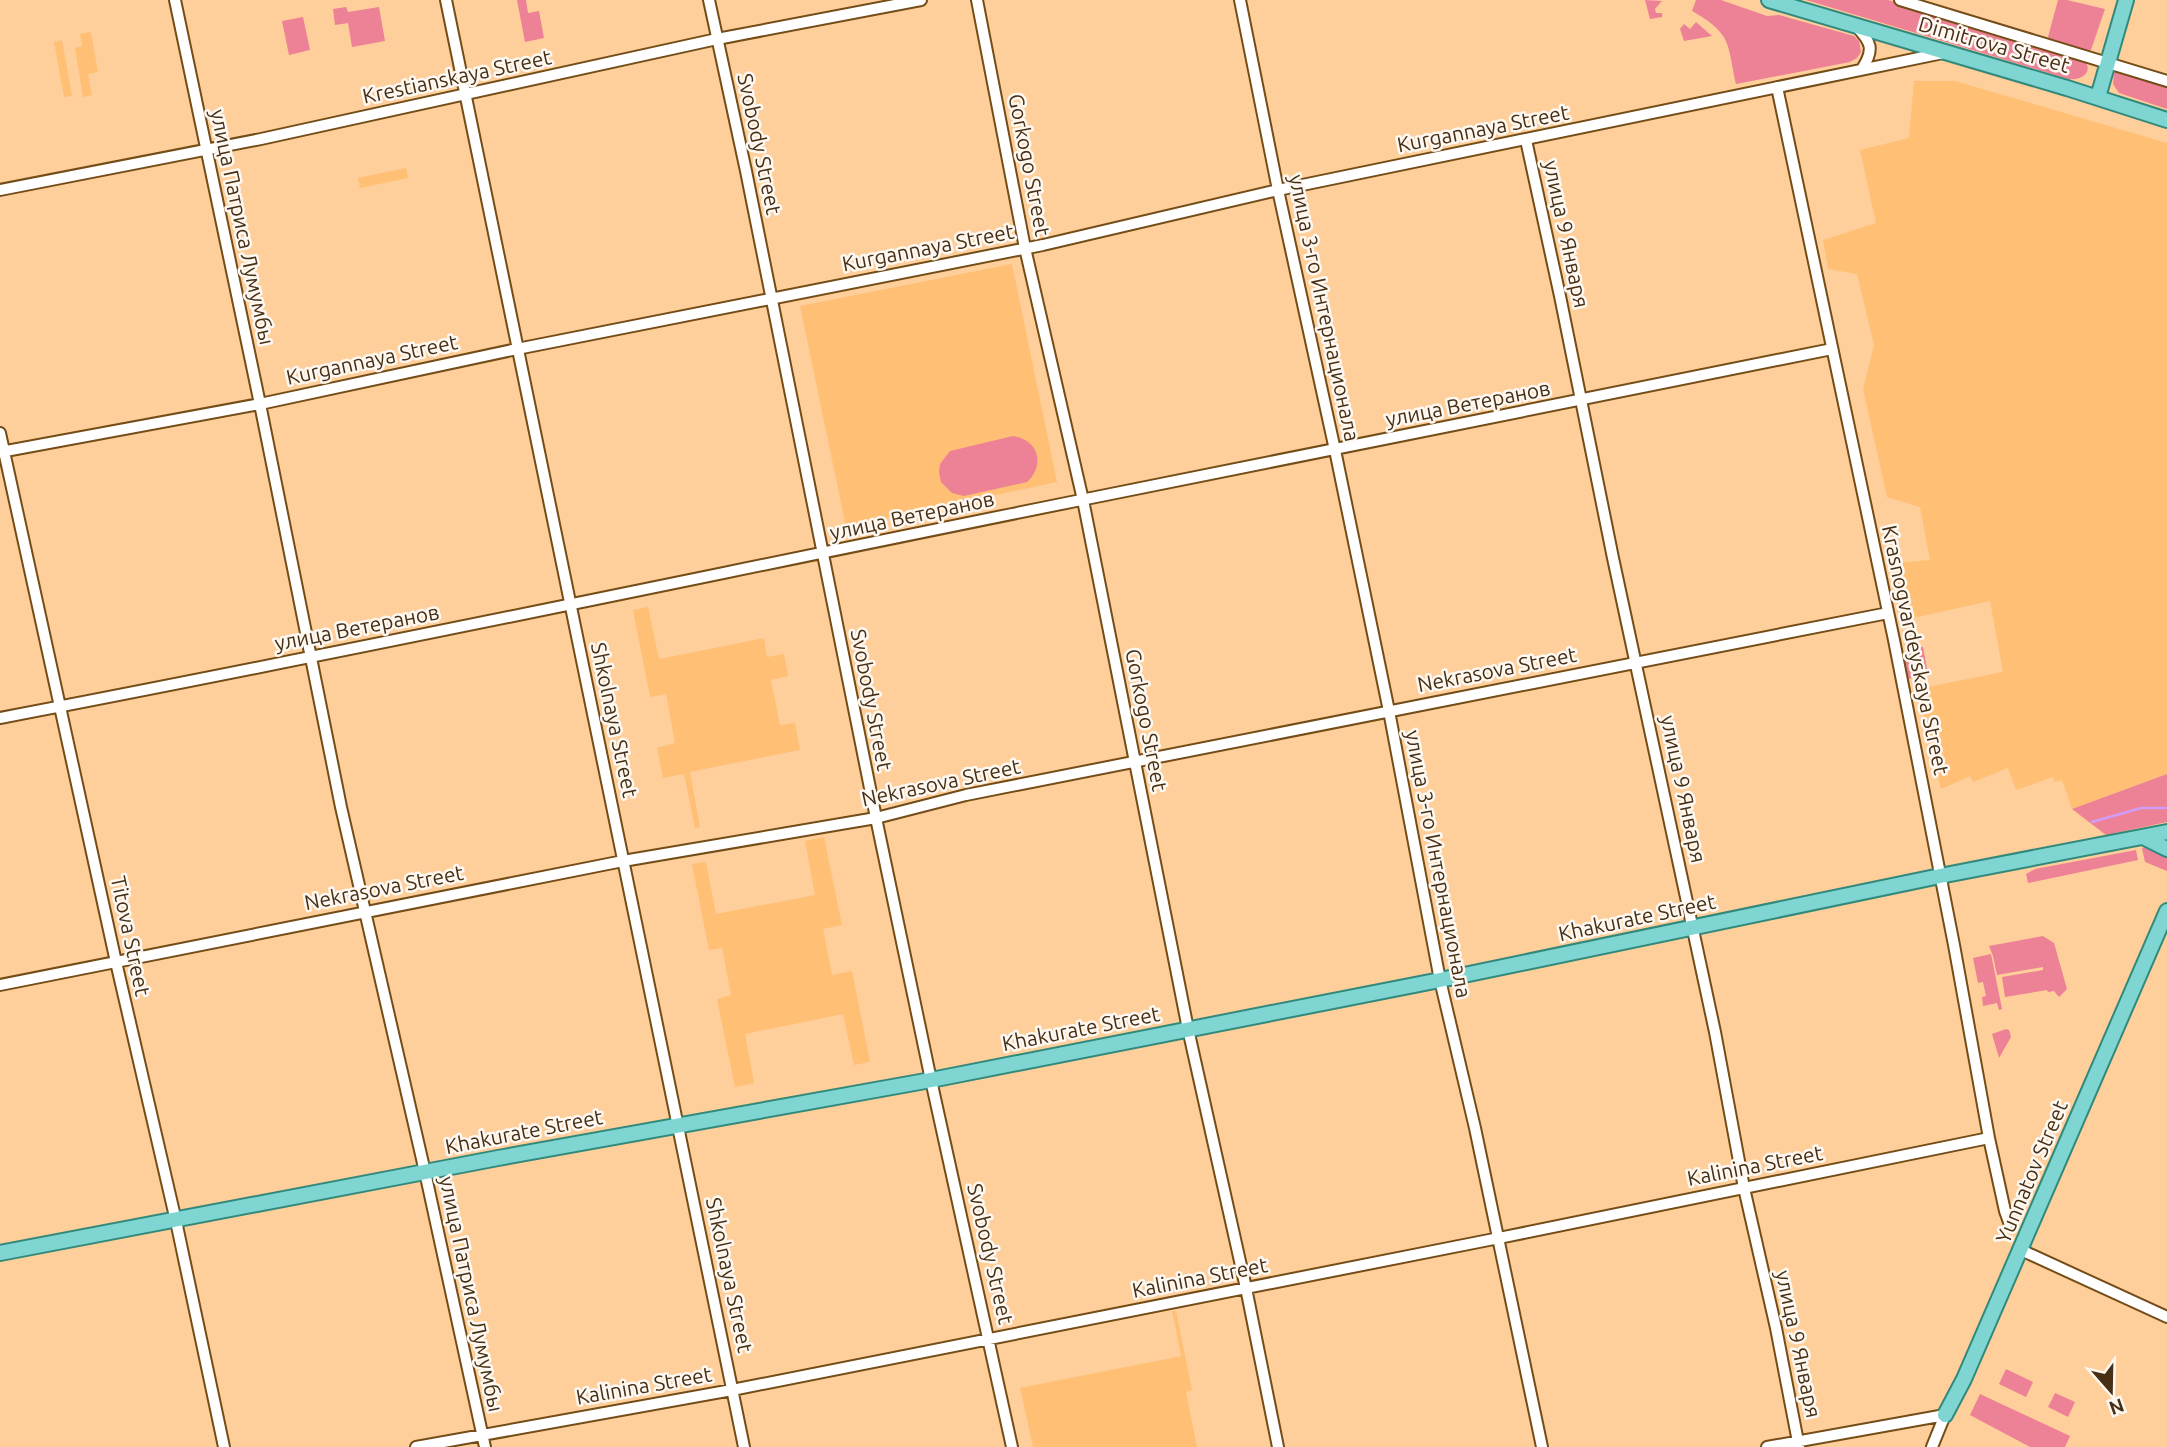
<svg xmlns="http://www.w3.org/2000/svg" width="2167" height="1447" font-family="Ubuntu,sans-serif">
	<rect width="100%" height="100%" fill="#fecf9b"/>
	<!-- built -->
	<path fill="#ffbf75" d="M91 32 98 72 88 74 92 95 83 97 75 48 82 46 80 34Z
		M62 40 72 96 64 97 54 42Z
		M1914 81H1955L2167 143V774L2072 809 2062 780 2055 782 2053 777 2016 790 2008 768 1973 782 1970 776 1941 789 1917 689 2003 672 1990 601 1904 620 1894 563 1930 560 1920 507 1887 497 1863 389 1874 345 1857 274 1828 269 1823 240 1876 223 1860 150 1909 138Z
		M406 168 408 178 360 188 358 178Z
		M1012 264 1057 482 846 527 800 306Z
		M648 607 659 659 764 638 767 657 784 654 788 676 771 680 780 725 795 723 800 750 690 772 700 827 695 828 684 774 663 778 657 748 675 743 666 694 650 697 633 610Z
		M824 837 842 925 823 929 832 975 852 971 870 1062 854 1065 843 1014 745 1034 754 1083 735 1087 717 999 731 995 722 948 709 950 692 864 706 862 716 914 815 895 805 841Z
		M1172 1311H1176L1192 1390 1186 1392 1197 1447H1033L1020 1388 1181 1356Z"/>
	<!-- green -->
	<path fill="#ed8195" d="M517 0H526L528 13 539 11 544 38 525 42Z
		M1645 0 1662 1 1655 9 1656 13H1662V17L1650 19Z
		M1696 0H1721L1767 16 1779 15 1854 36 1859 41 1861 52 1857 58 1850 62 1736 84C1727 42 1732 34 1692 11Z
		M1806 0H1888L2083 59C2095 71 2082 81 2069 79Z
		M2058 0H2067L2105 9 2091 50 2086 51 2049 41 2048 37Z
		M346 7 348 12 379 7 385 41 352 47 348 23 335 25 333 9Z
		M303 17 310 50 289 55 282 21Z
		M1696 22 1712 36 1684 41 1680 29 1684 24 1690 29Z
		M2117 71 2167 84V109L2119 93 2113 84 2114 73Z
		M1013 436C1038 439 1046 465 1027 482L964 496 952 493 941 482 939 472 940 464 950 451Z
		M1914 647H1923L1928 674 1920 676Z
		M1910 648 1916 677 1908 679 1903 654Z
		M2167 774V822L2106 835 2072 809Z
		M2154 845 2167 852V871L2145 862 2142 848Z
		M2136 850 2138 860 2028 883 2026 874 2035 869Z
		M2043 936 2054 943 2067 989 2059 997 2054 991 2048 992 2047 990 2005 997 2002 977 2043 970V967L1997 975 1993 956 1989 946Z
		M1991 954 2002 1009 1999 1010 1997 1003 1983 1006 1982 997 1986 996 1983 982 1978 983 1973 958Z
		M2006 1029 2009 1030 2011 1037 1999 1058 1992 1034Z
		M2006 1369 2033 1382 2026 1397 1999 1384Z
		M2055 1393 2075 1402 2068 1417 2048 1407Z
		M1980 1394 2070 1436 2065 1447H2030L1970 1415Z"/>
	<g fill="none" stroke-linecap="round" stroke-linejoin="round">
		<!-- stream -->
		<path stroke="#cf9df6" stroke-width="2.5" d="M2092 822 2141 808H2167"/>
		<!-- minor casing -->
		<g stroke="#744c17" stroke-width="14">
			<path id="minor" d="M175 0 260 404 341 807 425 1172 485 1447
				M446 0 744 1447
				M709 0 746 171 876 818 931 1080 1012 1447
				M977 0 1025 248 1083 500 1188 1029 1246 1288 1278 1447
				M1240 0 1278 190 1335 450 1389 711 1440 980 1475 1128 1542 1447
				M1900 0 2167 81
				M1856 26C1871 42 1875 49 1862 69
				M1777 87 1894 640 1954 945 1989 1138 2005 1211 2009 1222
				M1526 140 1560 296 1613 558 1715 1032 1744 1188 1776 1328 1799 1447
				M0 190 261 139 717 39 921 0
				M0 433 116 962 176 1221 224 1447
				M0 452 260 404 517 349 1043 245 1278 190 1943 53
				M0 718C363 649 724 572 1086 499 1335 449 1584 401 1832 349
				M0 985 623 861 876 818 966 795 1888 613
				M2021 1250 2167 1317
				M416 1447 732 1390 1499 1238 1989 1138
				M1767 1447 1945 1415
				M1932 1447 1945 1415"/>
		</g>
		<!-- major casing -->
		<g stroke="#32897b" stroke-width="18">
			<path id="major" d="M1769 0 2067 88 2167 120
				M2098 97 2126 0
				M2143 837 2167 849
				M0 1253 498 1158 931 1080 1440 980 1940 876 2167 832
				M1945 1415 1964 1379 2167 911"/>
		</g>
		<!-- minor -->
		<use href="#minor" stroke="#fff" stroke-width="10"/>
		<!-- major -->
		<use href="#major" stroke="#7ed5d1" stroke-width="14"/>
	</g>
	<g text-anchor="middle" stroke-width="5" stroke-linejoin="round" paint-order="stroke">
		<!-- street labels -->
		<g font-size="21" fill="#462f14" stroke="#fef8f2">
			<text transform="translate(1994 45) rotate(16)" y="7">Dimitrova Street</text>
			<text transform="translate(457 77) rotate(-12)" y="7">Krestianskaya Street</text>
			<text transform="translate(1483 129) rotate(-11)" y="7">Kurgannaya Street</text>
			<text transform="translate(759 144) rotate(78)" y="7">Svobody Street</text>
			<text transform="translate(1029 165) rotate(79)" y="7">Gorkogo Street</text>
			<text transform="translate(242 227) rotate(78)" y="7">улица Патриса Лумумбы</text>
			<text transform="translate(1566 234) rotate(78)" y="7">улица 9 Января</text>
			<text transform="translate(928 248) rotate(-11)" y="7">Kurgannaya Street</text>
			<text transform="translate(1324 308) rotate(78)" y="7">улица 3-го Интернационала</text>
			<text transform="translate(372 360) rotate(-12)" y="7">Kurgannaya Street</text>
			<text transform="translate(1468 404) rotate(-11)" y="7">улица Ветеранов</text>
			<text transform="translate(912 516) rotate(-12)" y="7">улица Ветеранов</text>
			<text transform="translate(357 628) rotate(-11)" y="7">улица Ветеранов</text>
			<text transform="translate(1915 650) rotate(78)" y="7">Krasnogvardeyskaya Street</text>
			<text transform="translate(1497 670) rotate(-11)" y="7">Nekrasova Street</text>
			<text transform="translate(871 700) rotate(79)" y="7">Svobody Street</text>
			<text transform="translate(614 720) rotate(78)" y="7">Shkolnaya Street</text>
			<text transform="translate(1146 720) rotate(79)" y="7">Gorkogo Street</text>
			<text transform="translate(941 783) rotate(-12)" y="7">Nekrasova Street</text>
			<text transform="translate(1683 789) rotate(78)" y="7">улица 9 Января</text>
			<text transform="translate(1438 864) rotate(79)" y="7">улица 3-го Интернационала</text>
			<text transform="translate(384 888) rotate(-11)" y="7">Nekrasova Street</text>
			<text transform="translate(1637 918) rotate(-12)" y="7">Khakurate Street</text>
			<text transform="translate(130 936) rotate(78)" y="7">Titova Street</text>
			<text transform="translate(1081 1029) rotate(-11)" y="7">Khakurate Street</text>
			<text transform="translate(524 1132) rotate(-11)" y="7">Khakurate Street</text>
			<text transform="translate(1755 1166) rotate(-11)" y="7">Kalinina Street</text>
			<text transform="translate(2032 1172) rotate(-67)" y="7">Yunnatov Street</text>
			<text transform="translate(990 1254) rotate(77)" y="7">Svobody Street</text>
			<text transform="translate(729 1275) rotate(78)" y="7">Shkolnaya Street</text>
			<text transform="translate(1200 1278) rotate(-11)" y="7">Kalinina Street</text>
			<text transform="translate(471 1294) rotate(78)" y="7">улица Патриса Лумумбы</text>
			<text transform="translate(1798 1344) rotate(78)" y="7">улица 9 Января</text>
			<text transform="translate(644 1386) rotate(-10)" y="7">Kalinina Street</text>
		</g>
	</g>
	<!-- north arrow -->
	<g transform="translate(2111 1391) rotate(160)" stroke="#fef8f2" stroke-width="5" paint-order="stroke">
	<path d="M0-5L12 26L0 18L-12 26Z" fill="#462f14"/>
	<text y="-10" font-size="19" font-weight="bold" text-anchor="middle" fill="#462f14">N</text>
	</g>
</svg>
